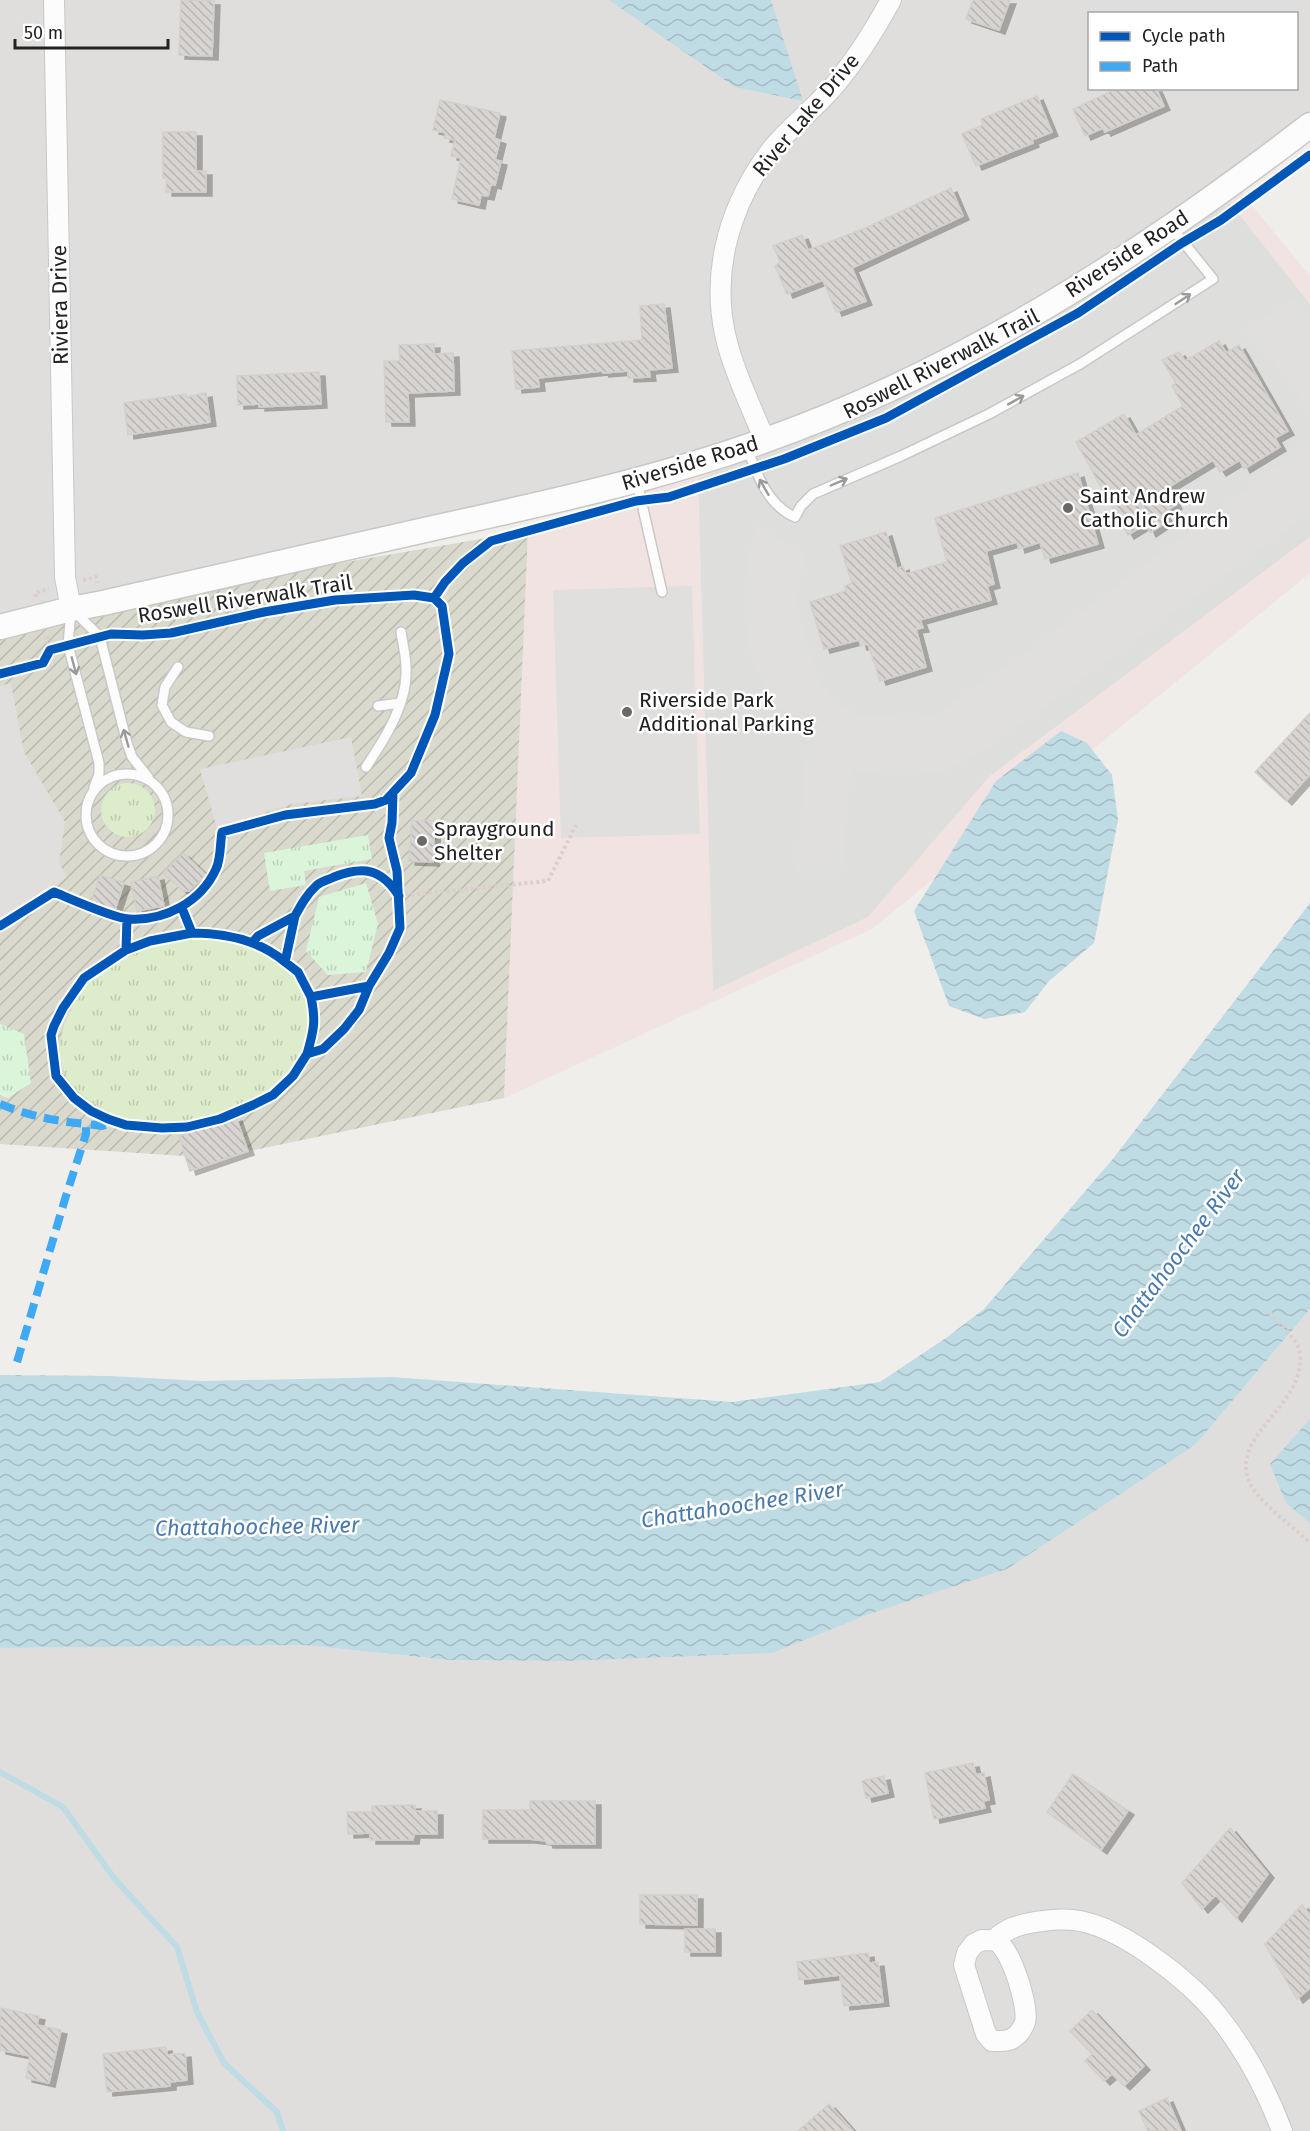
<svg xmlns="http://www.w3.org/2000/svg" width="1310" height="2131" font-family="'Fira Sans',sans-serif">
	<defs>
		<pattern id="construction-furrows" width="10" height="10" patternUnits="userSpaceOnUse" patternTransform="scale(1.5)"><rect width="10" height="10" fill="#d9d9cd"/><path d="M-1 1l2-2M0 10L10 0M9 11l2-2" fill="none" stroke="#babab0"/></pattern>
		<pattern id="grass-tufts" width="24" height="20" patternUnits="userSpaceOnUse" patternTransform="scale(1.5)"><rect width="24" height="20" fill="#ddeccb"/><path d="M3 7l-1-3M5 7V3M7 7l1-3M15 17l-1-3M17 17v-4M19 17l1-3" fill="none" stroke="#bdcaae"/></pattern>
		<pattern id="park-tufts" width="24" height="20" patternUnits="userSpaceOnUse" patternTransform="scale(1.5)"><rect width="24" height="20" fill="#daf5da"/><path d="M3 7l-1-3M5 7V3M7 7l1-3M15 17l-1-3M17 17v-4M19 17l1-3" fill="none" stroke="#bbd2bb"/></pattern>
		<pattern id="water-waves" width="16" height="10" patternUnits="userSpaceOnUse" patternTransform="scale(1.5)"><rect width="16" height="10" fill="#bfdbe3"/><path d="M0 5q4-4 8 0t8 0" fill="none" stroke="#a4bcc2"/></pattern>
		<pattern id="building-back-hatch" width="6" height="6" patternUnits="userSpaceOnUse" patternTransform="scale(1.5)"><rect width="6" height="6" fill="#d7d4d2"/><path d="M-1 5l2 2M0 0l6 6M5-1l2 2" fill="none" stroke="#b8b6b4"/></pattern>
		<filter id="shadow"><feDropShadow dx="6" dy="4" stdDeviation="0" flood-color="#0004"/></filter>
	</defs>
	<rect width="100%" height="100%" fill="#f0eeeb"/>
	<!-- residential -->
	<path fill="#dfdedc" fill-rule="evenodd" d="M0 0H1310V122L1101 267 891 381 719 455 0 623ZM1090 14H1296V88H1090Z
		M1310 1309V2131H0V1648L304 1645 449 1660 564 1661 772 1652 872 1613 1196 1444Z"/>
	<!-- commercial -->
	<path fill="#f1e3e1" d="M1232 181 1310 276V304L1230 203 883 405 698 480 713 991 868 917 990 776 1310 537V573L872 929 504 1098 528 531 719 455 891 381 1101 267Z"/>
	<!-- religious -->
	<path fill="#dededc" d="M1230 203 1310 304V537L990 776 868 917 713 991 698 479 883 405Z"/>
	<!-- construction -->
	<path fill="url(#construction-furrows)" d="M528 531 504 1098 215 1158 0 1144V628L71 609Z"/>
	<!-- grass -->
	<path fill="url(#grass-tufts)" d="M101 810a27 27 0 1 1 54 0a27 27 0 1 1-54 0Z
		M197 938C215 940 234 941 251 946 270 951 286 964 297 981 310 999 312 1014 307 1036 302 1054 293 1074 278 1086 246 1110 184 1130 145 1124 126 1121 111 1114 95 1104 55 1080 52 1047 72 1007 79 993 87 982 100 973 130 952 161 942 197 938Z"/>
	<!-- park -->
	<path fill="url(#park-tufts)" d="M368 835 372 859 304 871 306 885 270 891 264 853Z
		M366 883 378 924 366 972 328 975 306 951 319 897Z
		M0 1024 24 1034 31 1083 8 1098 0 1095Z"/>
	<!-- parking -->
	<path fill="#e0dfde" d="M1293 300 1310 320V415L1287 377 1245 330Z
		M1310 440V512L993 744 952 768 904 777 851 769 841 874 797 873 807 743 771 698 749 650 743 609 747 558 758 525 805 556 797 598 799 616 818 679 836 705 868 717 921 719 942 711 1020 658 1277 467Z
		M692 586 700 834 561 838 553 590Z
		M11 683 24 752 65 822 59 863 67 877 0 921V686Z
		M351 737 362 796 291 804 217 828 200 769Z"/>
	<!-- water -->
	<path fill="url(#water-waves)" d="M609 0H771L803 101 735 87Z
		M1061 731 1087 743 1112 775 1118 820 1094 943 1049 981 1025 1012 984 1019 949 1006 914 911 996 781Z
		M1310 903V1309L1196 1444 1007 1569 872 1613 772 1653 564 1661 449 1660 304 1645 0 1648V1375L109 1376 202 1381 392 1377 732 1402 880 1382 946 1338 984 1309 1112 1160Z
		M1310 1419V1523L1286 1503 1270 1464Z"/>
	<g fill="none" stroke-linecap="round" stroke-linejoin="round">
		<!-- stream -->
		<path stroke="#bfdbe3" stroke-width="6" d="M0 1772 63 1807 114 1878 177 1947 197 2012 224 2063 277 2112 283 2131"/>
	</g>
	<!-- building -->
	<path fill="url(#building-back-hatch)" stroke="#d3d0cc" stroke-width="1.5" filter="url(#shadow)" d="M181 0 214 1 212 56 179 55Z
		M973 0H1010L999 30 966 19Z
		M1118 88H1156L1164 106 1105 132 1103 128 1085 136 1073 109Z
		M1037 96 1052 132 1032 140 1033 143 976 166 962 134 983 125 981 119Z
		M440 100 500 113 494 138 500 140 495 160 501 161 495 185 491 184 488 196 481 195 479 205 452 199 461 158 451 156 455 140 444 138 446 133 433 130Z
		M163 132H196V171H206V192H166L167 178H163Z
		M951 188 963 216 852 268 866 301 836 312 823 280 787 294 775 266 780 262 773 246 802 235 808 250 863 229Z
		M664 304 672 368 649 370 650 377 628 378V371L603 373 602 371 538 378 539 387 516 389 512 351 642 340 640 306Z
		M1219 341 1226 353 1239 345 1288 431 1275 438 1280 447 1244 469 1240 460 1220 472 1213 460 1167 488 1176 505 1163 513 1168 521 1150 533 1146 524 1128 535 1076 442 1124 414 1136 435 1183 406 1172 386 1176 383 1162 360 1179 352 1185 361Z
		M434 344V354L453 353 454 391 408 393 409 422H386L384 361H400L399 345Z
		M319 372 321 404 259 407V404L238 405 237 376Z
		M206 393 210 422 128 435 124 403 186 394V397Z
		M1078 473 1098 544 1045 559 1040 542 1019 549 1017 542 986 551 994 584 987 586 991 600 920 620 923 628 916 629 926 667 880 681 868 644 861 646 859 640 824 649 810 602 846 591 845 586 852 583 840 546 886 532 897 569 903 566 906 574 947 562 935 518Z
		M1310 713V774L1286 801 1255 772Z
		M435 820 433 862 409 861 412 821Z
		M183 853 206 875 189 891H183L163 873Z
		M100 875 124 883 115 910 91 902Z
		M158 876 164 906 137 911 131 882Z
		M236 1117 248 1151 190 1171 179 1136Z
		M973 1763 976 1775 984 1773 989 1800 983 1801 985 1808 934 1819 925 1773Z
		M1073 1774 1128 1811 1101 1850 1047 1812Z
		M884 1776 888 1793 866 1798 862 1781Z
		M530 1801H595V1844H547L546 1841 529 1839H483V1810H530Z
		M415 1805V1811H437V1834H414L413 1840H370V1833L348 1834 347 1812H372V1806Z
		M1230 1828 1268 1874 1236 1918 1216 1895 1202 1909 1182 1883Z
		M640 1895H697V1925L640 1924Z
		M1302 1905 1310 1915V1988L1297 1999 1265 1944Z
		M685 1929H715V1952H685Z
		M868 1953 869 1963 878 1962 883 2002 844 2006 840 1975 799 1980 797 1962Z
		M0 2008 39 2016 37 2025 61 2030 49 2083 26 2078 30 2056 0 2050Z
		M1092 2010 1144 2066 1124 2086 1112 2074 1104 2081 1085 2061 1092 2054 1070 2031Z
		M166 2047 167 2055 185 2053 187 2080 170 2082V2086L107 2092 103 2054Z
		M1167 2098 1181 2131H1148L1139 2111Z
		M829 2104 853 2131H798Z"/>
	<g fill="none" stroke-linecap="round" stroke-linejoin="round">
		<!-- service casing -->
		<g stroke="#c9c8c7" stroke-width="12">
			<path id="service" d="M747 448C757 474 767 505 795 517L801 506 813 494 901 456 989 414 1080 364 1213 279 1172 228
				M637 482 662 592
				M73 610 100 637 127 743 132 757 148 777
				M71 611 68 645 99 763V774L94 787
				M178 667 165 687 162 705 171 722 186 732 209 736
				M378 706 400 703
				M366 767C384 740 406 706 406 673 407 660 403 645 401 632
				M86 815a41 41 0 1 1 82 0a41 41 0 1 1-82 0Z"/>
		</g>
		<!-- minor casing -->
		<g stroke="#c9c8c7" stroke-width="22">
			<path id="minor" d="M54 0 65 577 71 609
				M765 441C751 406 733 370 725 334 711 268 731 202 772 149 790 127 814 109 833 87 856 60 874 31 891 0
				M982 1940C986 1940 992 1940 996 1941 1011 1948 1029 2007 1025 2022 1024 2026 1020 2032 1018 2034 1011 2042 1002 2041 992 2041L986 2034 964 1965 967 1953 974 1944Z
				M994 1940C1007 1928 1018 1925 1035 1922 1050 1920 1065 1918 1080 1921 1124 1929 1190 1981 1218 2016 1246 2051 1266 2089 1282 2131"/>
		</g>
		<!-- tertiary casing -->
		<g stroke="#c9c8c7" stroke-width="27">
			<path id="tertiary" d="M0 627 71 609 103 603C215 578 326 552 438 527 547 503 657 479 763 441 962 371 1144 253 1310 125"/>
		</g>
		<!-- path -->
		<path stroke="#dccecd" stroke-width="4" stroke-dasharray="3 3" stroke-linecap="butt" d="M83 580 96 577 97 583
			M36 597 35 593 49 589
			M47 636 50 650
			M399 896 548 881 576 825
			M1270 1313C1278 1322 1296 1339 1299 1349 1310 1402 1236 1430 1247 1476 1254 1501 1293 1525 1310 1543"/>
		<!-- service -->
		<use href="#service" stroke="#fdfcfc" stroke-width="9"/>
		<!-- minor -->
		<use href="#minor" stroke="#fdfcfc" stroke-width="20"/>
		<!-- tertiary -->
		<use href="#tertiary" stroke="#fdfcfc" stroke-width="24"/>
		<!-- quiet -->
		<path stroke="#3fa9f5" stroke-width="8" stroke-dasharray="15 8" stroke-linecap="butt" d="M0 1104C29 1116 55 1121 86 1124
			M17 1362 65 1199 86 1134V1124L102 1126 114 1122"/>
		<!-- cycleway casing -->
		<g stroke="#fff" stroke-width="13">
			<path id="cycleway" d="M434 598 445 582 463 563 491 541 636 501 669 497 784 459 886 418 1078 313 1182 243 1221 220 1310 155
				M0 674 43 663 50 650 111 634 143 635 171 633 264 612 335 600 414 595 434 598 442 606 449 654 435 715 411 773 386 800 375 804 285 815 222 832C220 843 221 859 216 869 201 902 165 921 129 919 113 918 71 899 54 892L0 926
				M182 908 192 933C226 933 259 940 285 962
				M295 916C301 905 307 894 317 885 322 881 328 880 334 877 363 866 381 868 399 896
				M127 919 126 950 150 941 192 933
				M252 943 258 936 295 916 285 962 298 972 311 997
				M126 950 84 978 63 1008 54 1026 51 1035 56 1076 74 1098 91 1111 108 1119 126 1125 162 1128 187 1127 220 1119 253 1105 273 1095 293 1076 307 1054 323 1049 344 1029 359 1010 369 986 389 953 400 928 397 871 389 838 392 823 393 793
				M307 1054C314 1030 316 1021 311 997L369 986"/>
		</g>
		<!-- cycleway -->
		<use href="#cycleway" stroke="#0057b8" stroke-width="9"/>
	</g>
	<!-- one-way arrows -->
	<defs><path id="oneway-shaft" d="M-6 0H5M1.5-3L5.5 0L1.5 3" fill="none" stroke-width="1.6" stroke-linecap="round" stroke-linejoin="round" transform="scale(1.5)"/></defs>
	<g stroke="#9a9a9a">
		<use href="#oneway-shaft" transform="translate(1183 299) rotate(-33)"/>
		<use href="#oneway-shaft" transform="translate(1016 400) rotate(-29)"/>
		<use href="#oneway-shaft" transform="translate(839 482) rotate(-23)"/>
		<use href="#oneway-shaft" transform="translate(764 487) rotate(-120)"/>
		<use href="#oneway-shaft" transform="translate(74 666) rotate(75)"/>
		<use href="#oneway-shaft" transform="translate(126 738) rotate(-106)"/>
	</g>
	<!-- markers -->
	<g fill="#6a6968" stroke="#fff" stroke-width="2">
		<circle cx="1068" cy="508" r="6"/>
		<circle cx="627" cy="712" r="6"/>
		<circle cx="422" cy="841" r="6"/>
	</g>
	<g text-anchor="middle" stroke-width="5" stroke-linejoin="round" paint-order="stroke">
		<!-- street labels -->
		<g font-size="21" fill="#222" stroke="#fff">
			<text transform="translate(806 115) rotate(-50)" y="7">River Lake Drive</text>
			<text transform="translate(1127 254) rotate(-33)" y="7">Riverside Road</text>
			<text transform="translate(60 305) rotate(-91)" y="7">Riviera Drive</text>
			<text transform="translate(941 364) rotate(-27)" y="7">Roswell Riverwalk Trail</text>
			<text transform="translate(690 463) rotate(-17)" y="7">Riverside Road</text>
			<text transform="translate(245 599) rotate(-9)" y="7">Roswell Riverwalk Trail</text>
		</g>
		<!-- poi labels -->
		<g font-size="21" fill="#222" stroke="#fff" text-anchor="start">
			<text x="1080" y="503">Saint Andrew<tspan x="1080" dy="24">Catholic Church</tspan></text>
			<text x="639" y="707">Riverside Park<tspan x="639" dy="24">Additional Parking</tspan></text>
			<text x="434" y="836">Sprayground<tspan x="434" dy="24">Shelter</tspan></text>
		</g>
		<!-- water labels -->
		<g font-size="22" font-style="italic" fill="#4a7aab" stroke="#fff">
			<text transform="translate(1178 1253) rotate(-53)" y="8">Chattahoochee River</text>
			<text transform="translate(742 1504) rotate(-9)" y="8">Chattahoochee River</text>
			<text transform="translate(257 1526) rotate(-1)" y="8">Chattahoochee River</text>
		</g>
	</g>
	<!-- legend -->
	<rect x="1088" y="12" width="210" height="78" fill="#ffffff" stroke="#a7a7a7" stroke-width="1.5"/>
	<rect x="1100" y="32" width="30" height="9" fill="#0057b8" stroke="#a7a7a7" stroke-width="1.5"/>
	<text x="1142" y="42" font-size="18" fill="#222222">Cycle path</text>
	<rect x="1100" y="62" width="30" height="9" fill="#3fa9f5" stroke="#a7a7a7" stroke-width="1.5"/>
	<text x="1142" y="72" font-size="18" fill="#222222">Path</text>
	<!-- scale -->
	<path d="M15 39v9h153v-9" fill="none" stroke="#222222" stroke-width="3"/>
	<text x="24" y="39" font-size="18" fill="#222222" stroke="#ffffff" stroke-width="4.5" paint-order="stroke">50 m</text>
</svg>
